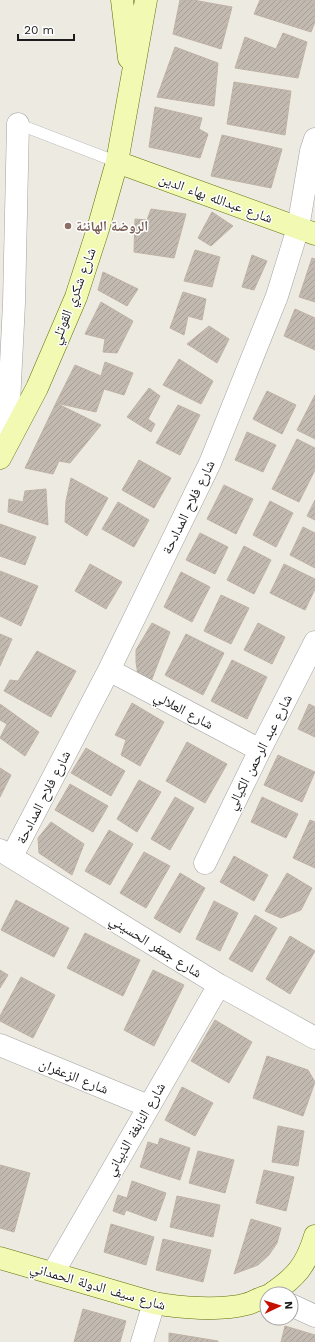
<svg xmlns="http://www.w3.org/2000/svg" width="315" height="1342" font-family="'Work Sans','Noto Naskh Arabic',sans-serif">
	<defs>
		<pattern id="building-hatch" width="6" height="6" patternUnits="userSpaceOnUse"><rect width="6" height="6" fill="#c2bab1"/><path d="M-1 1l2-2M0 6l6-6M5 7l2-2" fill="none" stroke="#a69f98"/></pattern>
	</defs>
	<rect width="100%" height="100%" fill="#edeae1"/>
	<!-- building -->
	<path fill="url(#building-hatch)" stroke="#bfb2a4" d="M180 0H193L232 7 221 49 173 34Z
		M260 0H315V22L311 32 254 14Z
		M283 33 307 42 298 78 235 68 245 37 276 49Z
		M175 47 218 63 214 106 157 97Z
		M234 82 291 91 285 135 227 124Z
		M155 107 202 118 199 129 208 134 200 158 149 147Z
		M222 135 282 149 271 188 211 176Z
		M151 209 186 214 174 258 134 252 135 219 147 220Z
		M212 212 233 226 211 246 198 238Z
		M195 250 220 257 212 287 184 281Z
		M252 255 267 261 254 290 242 287Z
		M312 258 315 259V302L299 297Z
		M103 272 138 289 127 306 98 290Z
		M183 292 206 299 202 320 188 316 184 335 170 328Z
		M101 302 133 321 117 353 103 352 105 339 85 334Z
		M295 309 315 318V350L284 336Z
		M209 326 229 339 217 363 187 344Z
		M179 359 213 381 201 404 163 385Z
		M105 362 133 373 124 395 104 389 96 412 56 403 75 365 101 376Z
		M149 388 160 396 148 419 155 424 151 432 127 417Z
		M267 391 296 405 282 434 253 419Z
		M315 395V439L297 430Z
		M56 403 101 425 70 463 59 461 53 474 25 468Z
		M178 405 200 415 180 455 156 443Z
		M247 432 276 445 263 472 235 460Z
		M297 439 315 448V470L299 502 272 489Z
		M139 460 171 478 154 508 122 490Z
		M71 478 108 498 87 536 65 522 66 501Z
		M224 485 253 499 236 534 207 519Z
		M46 489 48 525 8 512 9 499 23 502 25 491Z
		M315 500V520L307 516Z
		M270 501 293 513 276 547 253 535Z
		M118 502 149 520 134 547 102 529Z
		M0 524 36 537 25 565 0 556Z
		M303 527 315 533V568L290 555Z
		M200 533 228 547 215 574 186 560Z
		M244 546 271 560 254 594 227 580Z
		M90 564 122 582 106 609 75 591Z
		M284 564 315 579V589L305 610 270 593Z
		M0 571 38 586 21 626 0 616Z
		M181 572 210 587 192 622 164 607Z
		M221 595 249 608 231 644 204 631Z
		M152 623 170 632 150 684 138 675 136 662V650Z
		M258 623 285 637 272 664 244 650Z
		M0 634 12 639 0 666Z
		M186 634 224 653 203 695 165 675Z
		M37 651 76 671 51 717 4 691 10 680 18 681Z
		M232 660 267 677 247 719 211 701Z
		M132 703 164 722 140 766 121 755 126 740 115 735Z
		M0 704 39 732 25 756 0 738 7 724 0 720Z
		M309 704 315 707V737L298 729Z
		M187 742 227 764 205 803 166 781Z
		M86 748 125 771 111 796 71 773Z
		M278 755 315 772 302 802 264 785Z
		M0 768 11 775 0 797Z
		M139 780 161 792 137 832 117 819Z
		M70 784 108 806 93 832 55 810Z
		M175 797 194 808 170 850 151 839Z
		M262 797 298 814 286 838 251 822Z
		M310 820 315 822V868L293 858Z
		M51 822 84 844 72 875 39 853 38 838Z
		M109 830 133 844 110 885 85 871Z
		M144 852 170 866 146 908 120 893Z
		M234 856 268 875 254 901 220 882Z
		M180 873 205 888 180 933 154 918Z
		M287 873 312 888 301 910 281 918 265 911Z
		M16 900 69 928 54 957 1 930Z
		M214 901 238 913 220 951 196 939Z
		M255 915 277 928 252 972 229 959Z
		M85 933 140 960 123 996 67 968Z
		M290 936 315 951 290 994 266 979Z
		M0 970 8 975 0 988Z
		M153 970 184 985 154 1046 124 1030Z
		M21 977 55 995 33 1038 0 1021V1016Z
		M215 1020 252 1042 229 1083 191 1061Z
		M267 1056 308 1070 315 1082 303 1116 253 1098Z
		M182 1087 213 1103 195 1136 165 1120Z
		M278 1126 304 1131 298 1166 272 1162Z
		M160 1138 190 1148 180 1180 140 1167 148 1142 158 1145Z
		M198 1151 234 1160 225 1193 189 1183Z
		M0 1165 30 1173 14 1232 0 1228Z
		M264 1170 294 1177 286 1211 256 1203Z
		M132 1181 166 1193 156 1221 126 1210 124 1215 113 1211 118 1195 127 1198Z
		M177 1196 220 1205 213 1237 170 1227Z
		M251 1219 281 1228 277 1243 269 1255 258 1265 234 1274Z
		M111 1224 154 1237 146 1265 104 1252Z
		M163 1239 211 1250 203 1282 156 1270Z
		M83 1309 126 1321 120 1342H74Z
		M285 1326 315 1335V1342H281Z
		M169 1333 218 1341V1342H169Z"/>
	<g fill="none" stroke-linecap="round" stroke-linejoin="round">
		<!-- lane casing -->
		<g stroke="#a3a3a3" stroke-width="12">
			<path id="lane" d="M18 124 117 162"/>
		</g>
		<!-- street casing -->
		<g stroke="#a3a3a3" stroke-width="23">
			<path id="street" d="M7 443 14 303 18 124
				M109 670 260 750
				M0 850 219 985 315 1038
				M12 856 109 670 210 463 277 296 298 228 311 151 315 139
				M205 863 260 750 315 642
				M0 1045 148 1106
				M53 1273 219 985
				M291 1305 315 1316
				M142 1342 154 1303"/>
		</g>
		<!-- secondary casing -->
		<g stroke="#5d7104" stroke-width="23">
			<path id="secondary" d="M122 0 129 58
				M117 162 315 234
				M0 458 37 388 76 297 98 229 117 162 146 0
				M0 1258 154 1303C180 1308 221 1311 247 1304 254 1302 260 1298 267 1296
				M271 1294C296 1277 306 1266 315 1236"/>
		</g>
		<!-- lane -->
		<use href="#lane" stroke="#fff" stroke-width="11"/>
		<!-- street -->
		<use href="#street" stroke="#fff" stroke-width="22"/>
		<!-- secondary -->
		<use href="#secondary" stroke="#f1f9b3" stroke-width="22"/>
	</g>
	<!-- markers -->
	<circle fill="#8d6e63" stroke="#fff" stroke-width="1.5" cx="68" cy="226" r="4"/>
	<g text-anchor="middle" stroke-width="3" stroke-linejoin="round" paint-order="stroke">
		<!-- street labels -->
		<g font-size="14" fill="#1c1c1c" stroke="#fff">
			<text transform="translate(216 198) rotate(20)" y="5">شارع عبدالله بهاء الدين</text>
			<text transform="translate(73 296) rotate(-69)" y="5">شارع شكري القوتلي</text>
			<text transform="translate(188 507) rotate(-64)" y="5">شارع فلاح المدادحة</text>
			<text transform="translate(184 710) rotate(28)" y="5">شارع العلالي</text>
			<text transform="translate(259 752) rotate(-63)" y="5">شارع عبد الرحمن الكيالي</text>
			<text transform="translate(43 797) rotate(-63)" y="5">شارع فلاح المدادحة</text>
			<text transform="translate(156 946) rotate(32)" y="5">شارع جعفر الحسيني</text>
			<text transform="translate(74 1076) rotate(22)" y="5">شارع الزعفران</text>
			<text transform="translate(135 1129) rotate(-60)" y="5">شارع النابغة الذبياني</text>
			<text transform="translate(98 1286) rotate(16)" y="5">شارع سيف الدولة الحمداني</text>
		</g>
		<!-- education labels -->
		<g font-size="14" font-weight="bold" fill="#785e54" stroke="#fff" text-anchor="start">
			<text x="76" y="231">الروضة الهانئة</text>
		</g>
	</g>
	<!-- north arrow -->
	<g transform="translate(279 1306) rotate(86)"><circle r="19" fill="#ffffff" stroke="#a4a4a4"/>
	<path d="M0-3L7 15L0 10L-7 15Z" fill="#c70f00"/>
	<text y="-6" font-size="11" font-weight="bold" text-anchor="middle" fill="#1c1c1c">N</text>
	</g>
	<!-- scale -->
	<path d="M18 34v6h56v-6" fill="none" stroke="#1c1c1c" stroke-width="2"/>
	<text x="24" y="34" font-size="12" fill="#1c1c1c" stroke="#ffffff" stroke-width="3" paint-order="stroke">20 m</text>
</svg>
